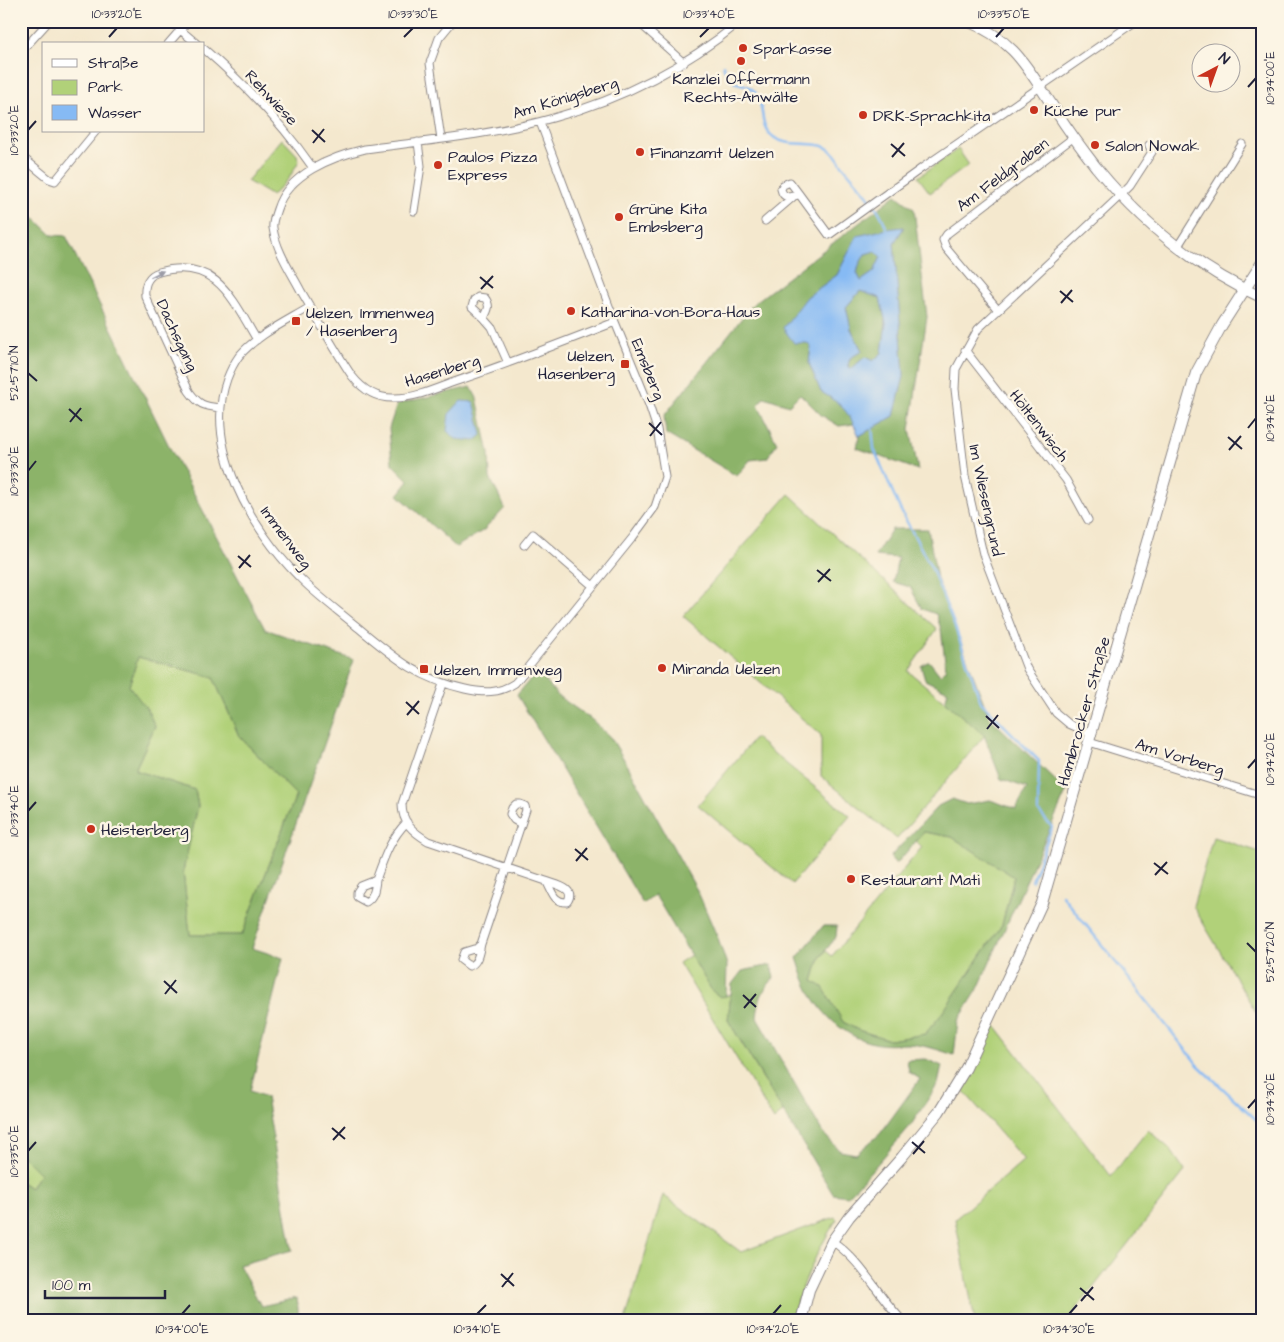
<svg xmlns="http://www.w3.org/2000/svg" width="1284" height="1342" font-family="'Architects Daughter',sans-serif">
	<rect width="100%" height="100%" fill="#fcf5e5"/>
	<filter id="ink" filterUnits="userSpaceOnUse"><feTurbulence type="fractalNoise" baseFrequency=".02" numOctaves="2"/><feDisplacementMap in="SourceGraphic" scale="10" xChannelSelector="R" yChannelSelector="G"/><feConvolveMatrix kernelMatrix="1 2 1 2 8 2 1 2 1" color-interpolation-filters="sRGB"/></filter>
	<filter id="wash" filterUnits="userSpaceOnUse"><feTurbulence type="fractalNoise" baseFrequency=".0096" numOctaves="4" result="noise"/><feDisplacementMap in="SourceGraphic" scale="20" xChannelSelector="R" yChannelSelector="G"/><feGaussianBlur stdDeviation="1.12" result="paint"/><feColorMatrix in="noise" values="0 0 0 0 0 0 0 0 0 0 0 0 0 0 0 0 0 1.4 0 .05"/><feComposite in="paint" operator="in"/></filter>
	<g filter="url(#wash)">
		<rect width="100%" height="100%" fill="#f4e8ce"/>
		<!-- green -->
		<path fill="#b1d179" stroke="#6a7a5a" d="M282 139 297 155 299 161 289 178 272 196 247 181Z
			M958 149 969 165 930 193 918 177Z
			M789 494 937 629 908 671 985 735 897 839 821 776V735L683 616Z
			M138 657 213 677 239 736 296 795 242 935H190L183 871 198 806 195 790 135 770 155 726 129 686Z
			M755 738 850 816 792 884 698 805Z
			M924 832 952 837 1014 876 1002 925 940 1016 925 1034 890 1040 858 1030 843 1022 823 988 813 981 820 958 826 951 832 956 922 847 916 841Z
			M1213 837 1263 853V1024L1193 906Z
			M691 955 713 991 726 996 731 994 728 1020 783 1112 774 1120 679 963Z
			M995 1025 1111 1176 1148 1130 1170 1149 1185 1171 1067 1321H975L955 1219 1024 1160 960 1087 974 1066Z
			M21 1155 40 1174 30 1188 21 1182Z
			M663 1195 741 1252 835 1217 837 1219C815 1253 804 1283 790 1321H717L705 1312 703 1321H625Z"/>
		<!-- forest -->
		<path fill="#8cb369" stroke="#576a52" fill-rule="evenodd" d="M896 195 914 209 927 317 910 429 918 470 857 448 859 436 894 416 904 376 894 243 904 227 857 236 837 275 807 297V343L811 347 809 363 821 392C835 399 848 409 854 424L839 426 821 415 800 394 789 405 764 397 758 405 777 443 767 458 750 460 737 476 666 434 664 416 753 304Z
			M21 205 52 235 66 236 169 446 265 629 354 660 252 948 283 958 250 1091 266 1097 292 1250 239 1265 261 1306 297 1298 299 1321H21V1182L30 1188 40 1174 21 1155ZM138 657 213 677 239 736 296 795 242 935H190L183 871 198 806 195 790 135 770 155 726 147 709 129 686Z
			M875 251 881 257 874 272 861 281 857 273 859 265 865 254Z
			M860 291 880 298 886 323 882 353 873 361 865 357 851 369 848 365 850 358 862 351 851 329 846 307Z
			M471 387 477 398 489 453 490 478 505 508 484 530 456 547 398 495 409 481 392 464 389 428 397 404Z
			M892 529H928L937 579 989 717 1057 782 1068 788 977 991 958 1021 954 1055C939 1050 924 1045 909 1044 897 1044 886 1046 874 1043 844 1038 817 1010 806 983 802 975 800 966 797 958L823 926H837L836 937 820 958 813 981 823 987 843 1022 858 1030 890 1040 925 1034 940 1016 1002 925 1014 877 952 837 924 832 896 864 890 857 938 806 952 799 967 804 990 800 1016 809 1027 788 1001 779 984 735 945 702 948 691 925 680 921 666 929 661 940 675 946 669 941 629 936 614 922 609 910 587 893 582 898 558 875 556Z
			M537 671 558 696 591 719 611 738 628 766 698 892 719 941 727 965 726 996 720 997 712 991 655 895 643 904 517 695Z
			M771 965 774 978C761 992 759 999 757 1018L823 1133 840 1151 856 1154 880 1134 920 1079 909 1072 907 1060 926 1059 942 1066 938 1084 911 1125 880 1161 848 1196 833 1194 728 1020 732 984 742 971Z"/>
		<!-- water -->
		<path fill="#86baf4" stroke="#546e98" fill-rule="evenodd" d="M904 227 894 243 904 376 894 416 859 436C850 414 842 403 821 392L809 363 811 347 807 343H794L783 328 807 297 837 275 857 236 887 229ZM875 251 881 257 874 272 861 281 857 273 859 265 865 254ZM860 291 880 298 886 323 882 353 873 361 865 357 851 369 848 365 850 358 862 351 851 329 846 307Z
			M461 401 474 402 482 435 475 441 456 439 447 431 449 414Z"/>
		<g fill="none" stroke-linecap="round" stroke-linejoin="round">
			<!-- stream -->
			<path stroke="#86baf4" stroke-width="2.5" d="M723 65C731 92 739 77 753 90 766 102 758 124 771 135 787 150 814 138 830 150 835 153 839 160 842 165 856 182 884 210 887 232
				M872 427 874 449 900 509 932 569 954 624 981 702 1039 761 1038 811 1052 827 1032 881
				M1062 895 1198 1065 1263 1126"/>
		</g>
	</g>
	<g filter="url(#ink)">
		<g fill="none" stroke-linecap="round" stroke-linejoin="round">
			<!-- street casing -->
			<g stroke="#8b8584" stroke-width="9">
				<path id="street" d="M170 21 197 44
					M637 21 684 63
					M168 44 188 21
					M204 49C247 86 281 122 313 168
					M21 52 49 21
					M441 139 430 63 439 38 453 21
					M21 156 49 179 55 181 96 131
					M799 194 790 182 783 185 781 189C783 199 791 198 799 194L829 235 922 168 1136 21
					M414 211 421 166 418 142
					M765 221 793 197
					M1178 246 1242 144
					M310 307C287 321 257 335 239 356 234 363 230 371 227 379 203 446 252 530 298 576 315 594 336 609 355 625 393 656 416 678 465 689 483 693 499 694 515 683L633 537 655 507 665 477 657 429 649 405 615 322 540 122
					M998 310 946 248 943 240 947 234 1074 137
					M484 318 472 307 474 300 478 297 485 298C491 306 488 310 484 318L492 327 508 363
					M615 322C561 343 508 364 454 382 435 389 415 398 395 398 376 399 363 390 352 376 334 349 318 320 301 291 291 272 276 250 273 228 272 222 275 215 277 209 288 174 331 157 365 149 427 141 492 135 553 118 622 99 685 67 741 21
					M965 350 1066 480 1088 520
					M220 408C203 406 199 405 189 391L145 296C144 285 148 275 159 272 216 256 233 300 257 340
					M524 545 533 534 593 586
					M443 684 402 804C402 823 413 832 428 841L546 881C552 890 553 903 567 902 577 888 556 885 546 881
					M1092 734 1069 724 1056 713 1027 669 983 554 965 476 955 389 956 369 978 329 1121 195 1130 186 1152 152 1149 145
					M1089 742 1263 796
					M376 880C375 889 374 897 366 902L357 897V892L361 886 376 880C384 858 390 839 407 822
					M481 944C479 952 478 964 469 966L461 960 464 952 477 948 481 944 526 810 525 806 520 804H516L512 808 510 814 514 820 521 824
					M832 1241C862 1261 878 1296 903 1321"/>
			</g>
			<!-- secondary casing -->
			<g stroke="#8b8584" stroke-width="12">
				<path id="secondary" d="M801 1321 809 1290 832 1241 849 1217 902 1157 939 1112 966 1068 1042 903 1196 373 1222 325 1263 261"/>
			</g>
			<!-- primary casing -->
			<g stroke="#8b8584" stroke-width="12">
				<path id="primary" d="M967 21C1017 41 1028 70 1056 111 1068 130 1082 149 1096 167 1141 222 1198 269 1263 298"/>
			</g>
			<!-- street -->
			<use href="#street" stroke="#fff" stroke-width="7"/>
			<!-- secondary -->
			<use href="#secondary" stroke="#fff" stroke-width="10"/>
			<!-- primary -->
			<use href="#primary" stroke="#fff" stroke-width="10"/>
		</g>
		<!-- one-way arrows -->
		<defs><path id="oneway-solid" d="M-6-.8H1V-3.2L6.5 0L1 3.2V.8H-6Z" transform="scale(1.25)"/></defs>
		<use fill="#9c9ca7" href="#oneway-solid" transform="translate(157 274) rotate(-26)"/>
	</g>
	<!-- ticks -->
	<path fill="none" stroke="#22223b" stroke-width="2" d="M109 37 117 28M404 37 413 28M700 37 709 28M996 37 1004 28M1248 87 1256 78M28 130 36 121M312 130 325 142M313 143 324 129M891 144 905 156M892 157 904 143M480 277 493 288M481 289 493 276M1060 291 1073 302M1061 303 1072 290M28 373 37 381M69 409 82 421M70 422 81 408M649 423 662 435M1248 428 1256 418M650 436 661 422M1228 437 1242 449M1229 450 1241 436M28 471 36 461M238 556 251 567M239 568 250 555M817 570 831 581M818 582 830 569M406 702 419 714M407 715 419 701M986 716 999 728M987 729 998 715M1248 768 1256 759M28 811 36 802M575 849 588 860M576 861 587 848M1154 863 1168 874M1155 875 1167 862M1247 943 1256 952M164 981 177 993M165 994 176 980M743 995 756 1007M744 1008 756 994M1248 1108 1256 1099M332 1128 345 1139M333 1140 345 1127M912 1142 925 1153M28 1151 36 1142M913 1154 924 1141M501 1274 514 1286M502 1287 513 1273M1080 1288 1094 1300M1081 1301 1093 1287M182 1314 190 1305M477 1314 486 1305M773 1314 781 1305M1069 1314 1077 1305"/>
	<!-- markers -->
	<g fill="#c8321e" stroke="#fcf5e5" stroke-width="2">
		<circle cx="743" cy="48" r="5"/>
		<circle cx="741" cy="61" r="5"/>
		<circle cx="1034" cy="110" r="5"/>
		<circle cx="863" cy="115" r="5"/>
		<circle cx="1095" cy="145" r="5"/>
		<circle cx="640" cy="152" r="5"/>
		<circle cx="438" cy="165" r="5"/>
		<circle cx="619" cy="217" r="5"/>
		<circle cx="571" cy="311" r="5"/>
		<rect x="291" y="316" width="10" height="10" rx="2.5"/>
		<rect x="620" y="359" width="10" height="10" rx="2.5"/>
		<circle cx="662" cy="668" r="5"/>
		<rect x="419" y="664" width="10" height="10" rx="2.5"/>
		<circle cx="91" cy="829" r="5"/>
		<circle cx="851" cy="879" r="5"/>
	</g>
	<g text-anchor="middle" stroke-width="5" stroke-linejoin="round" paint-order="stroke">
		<!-- poi labels -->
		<g font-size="16" fill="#22223b" stroke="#fcf5e5" text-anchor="start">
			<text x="753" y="54">Sparkasse</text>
			<text x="741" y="84" text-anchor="middle">Kanzlei Offermann<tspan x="741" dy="18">Rechts-Anwälte</tspan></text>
			<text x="1044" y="116">Küche pur</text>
			<text x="873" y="121">DRK-Sprachkita</text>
			<text x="1105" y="151">Salon Nowak</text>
			<text x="650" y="158">Finanzamt Uelzen</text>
			<text x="448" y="162">Paulos Pizza<tspan x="448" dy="18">Express</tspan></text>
			<text x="629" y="214">Grüne Kita<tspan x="629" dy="18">Embsberg</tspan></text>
			<text x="581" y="317">Katharina-von-Bora-Haus</text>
			<text x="306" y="318">Uelzen, Immenweg<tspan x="306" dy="18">/ Hasenberg</tspan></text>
			<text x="615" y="361" text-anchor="end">Uelzen,<tspan x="615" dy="18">Hasenberg</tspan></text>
			<text x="672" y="674">Miranda Uelzen</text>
			<text x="434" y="675">Uelzen, Immenweg</text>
			<text x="101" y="835">Heisterberg</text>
			<text x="861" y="885">Restaurant Mati</text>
		</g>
		<!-- street labels -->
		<g font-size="16" fill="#22223b" stroke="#fcf5e5">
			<text transform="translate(272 97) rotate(47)" y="6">Rehwiese</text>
			<text transform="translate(565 97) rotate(-17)" y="6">Am Königsberg</text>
			<text transform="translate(1002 174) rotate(-37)" y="6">Am Feldgraben</text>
			<text transform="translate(178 335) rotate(65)" y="6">Dachsgang</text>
			<text transform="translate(649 369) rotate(68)" y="6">Emsberg</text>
			<text transform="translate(442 370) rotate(-17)" y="6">Hasenberg</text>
			<text transform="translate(1040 425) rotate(52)" y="6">Höltenwisch</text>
			<text transform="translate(987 500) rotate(78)" y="6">Im Wiesengrund</text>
			<text transform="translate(287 537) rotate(53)" y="6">Immenweg</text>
			<text transform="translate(1083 711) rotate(-74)" y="6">Hambrocker Straße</text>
			<text transform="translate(1180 756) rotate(17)" y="6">Am Vorberg</text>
		</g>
	</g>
	<!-- margin -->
	<rect width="1284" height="1342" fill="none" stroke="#fcf5e5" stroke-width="55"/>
	<!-- legend -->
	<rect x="42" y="42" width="162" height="90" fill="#fcf5e5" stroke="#a5a1a1"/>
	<rect x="52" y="59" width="25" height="8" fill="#ffffff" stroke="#a5a1a1"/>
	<text x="88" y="68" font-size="15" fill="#22223b">Straße</text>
	<rect x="52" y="80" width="25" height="15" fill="#b1d179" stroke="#a5a1a1"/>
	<text x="88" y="92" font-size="15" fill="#22223b">Park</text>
	<rect x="52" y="105" width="25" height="15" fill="#86baf4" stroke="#a5a1a1"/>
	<text x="88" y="118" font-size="15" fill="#22223b">Wasser</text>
	<!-- north arrow -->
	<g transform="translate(1216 68) rotate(41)"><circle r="24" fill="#fcf5e5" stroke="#a5a1a1"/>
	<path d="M0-4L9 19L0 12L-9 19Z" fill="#c8321e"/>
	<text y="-8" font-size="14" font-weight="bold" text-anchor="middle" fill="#22223b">N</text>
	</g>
	<!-- scale -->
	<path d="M45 1290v8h120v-8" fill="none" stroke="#22223b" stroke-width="2.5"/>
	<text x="52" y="1290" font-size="15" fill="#22223b" stroke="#fcf5e5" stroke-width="4" paint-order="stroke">100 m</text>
	<rect x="28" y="28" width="1228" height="1286" fill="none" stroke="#22223b" stroke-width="2"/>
	<g font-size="12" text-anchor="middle" fill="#22223b">
		<text x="117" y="18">10°33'20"E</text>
		<text x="413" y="18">10°33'30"E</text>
		<text x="709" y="18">10°33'40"E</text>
		<text x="1004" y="18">10°33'50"E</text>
		<text transform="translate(1270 78) rotate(-90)" y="4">10°34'00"E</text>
		<text transform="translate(14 130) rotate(-90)" y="4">10°33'20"E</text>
		<text transform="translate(14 373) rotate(-90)" y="4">52°57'10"N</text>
		<text transform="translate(1270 418) rotate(-90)" y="4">10°34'10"E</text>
		<text transform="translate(14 471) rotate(-90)" y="4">10°33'30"E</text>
		<text transform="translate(1270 759) rotate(-90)" y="4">10°34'20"E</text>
		<text transform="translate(14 811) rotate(-90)" y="4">10°33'40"E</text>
		<text transform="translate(1270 952) rotate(-90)" y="4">52°57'20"N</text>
		<text transform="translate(1270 1099) rotate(-90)" y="4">10°34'30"E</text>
		<text transform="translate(14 1151) rotate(-90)" y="4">10°33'50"E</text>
		<text x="182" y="1333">10°34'00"E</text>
		<text x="477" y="1333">10°34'10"E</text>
		<text x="773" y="1333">10°34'20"E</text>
		<text x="1069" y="1333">10°34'30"E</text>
	</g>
</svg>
